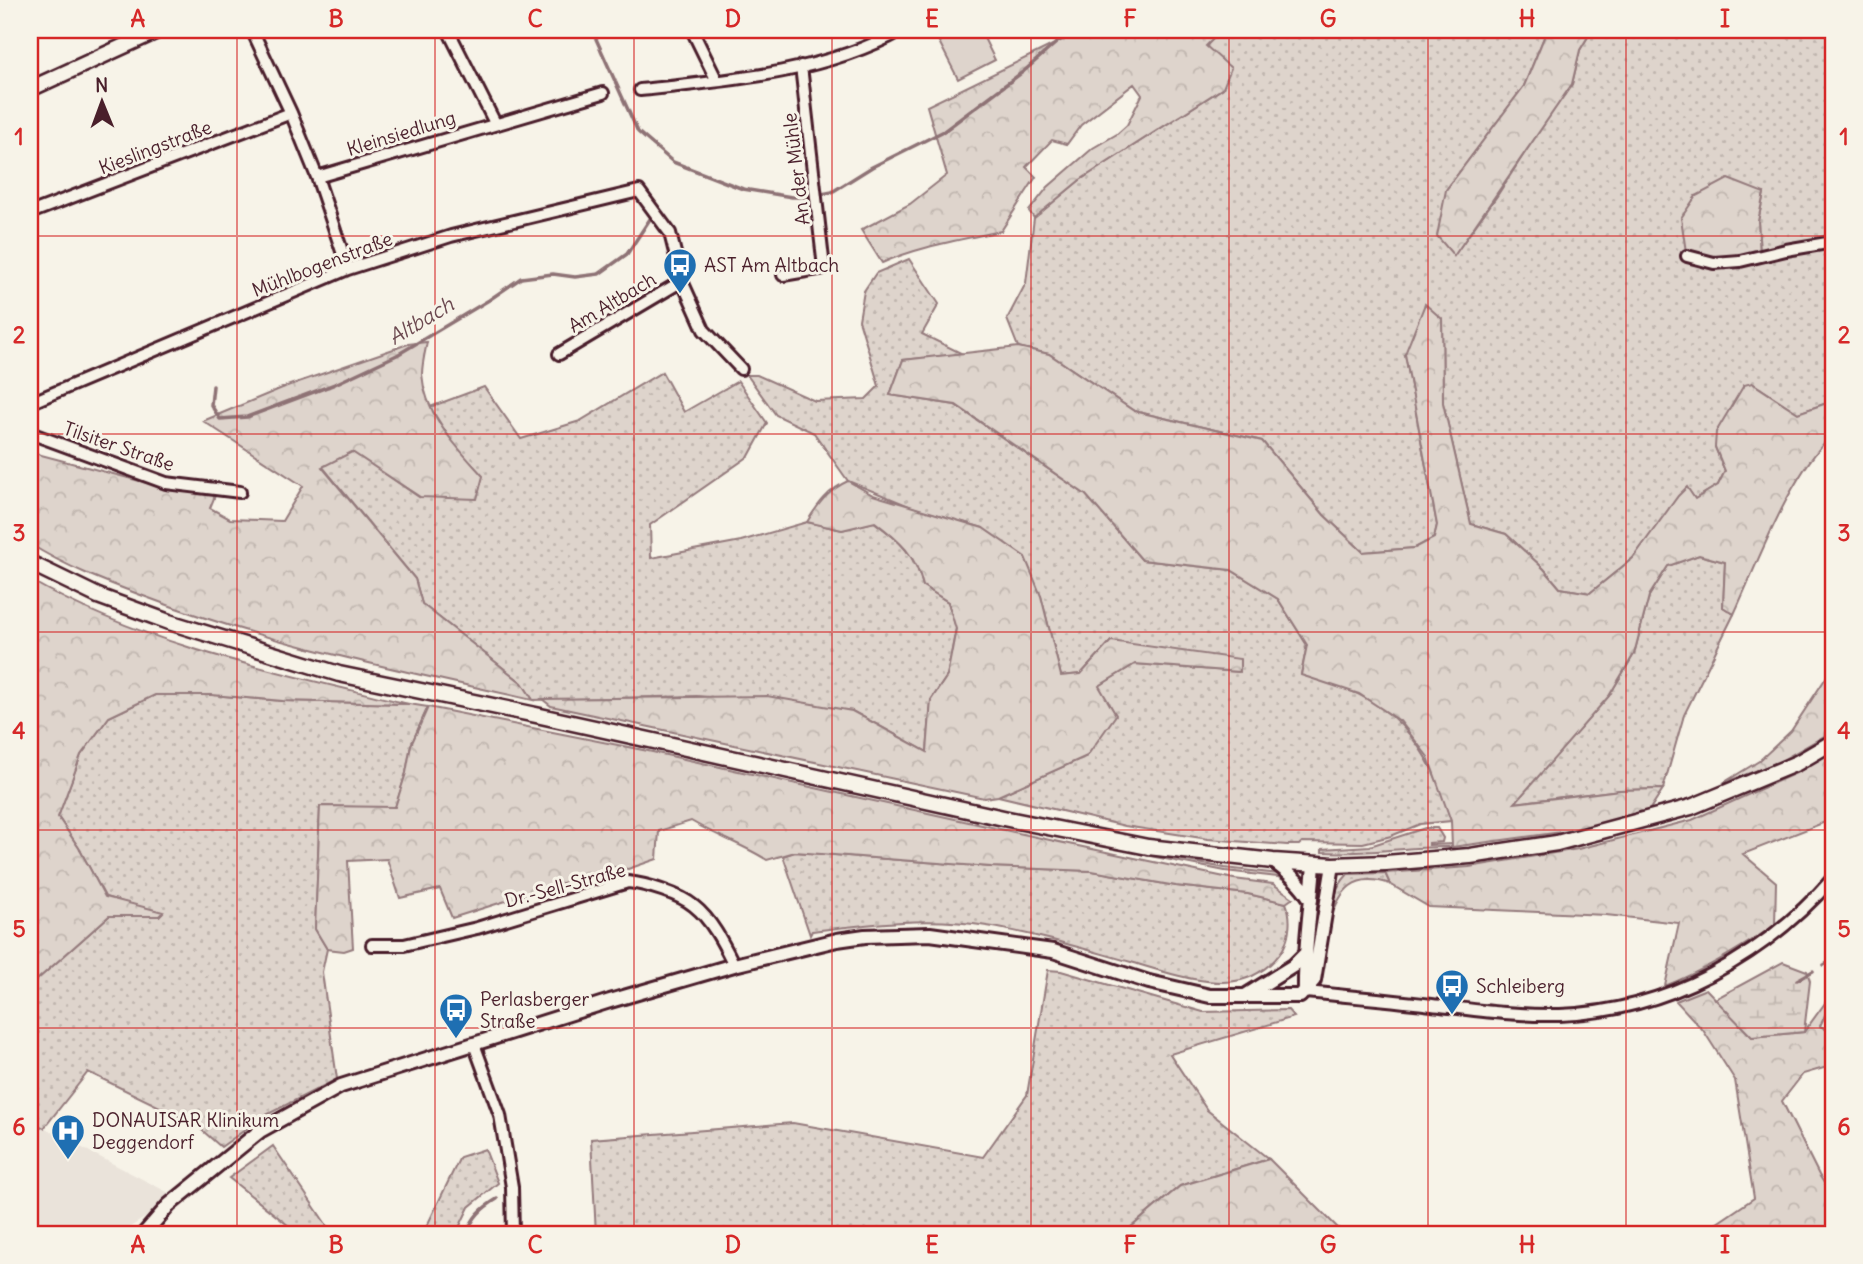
<svg xmlns="http://www.w3.org/2000/svg" width="1863" height="1264" font-family="Delius,sans-serif">
	<defs>
		<pattern id="grass-dots" width="8" height="8" patternUnits="userSpaceOnUse" patternTransform="scale(1.75)"><rect width="8" height="8" fill="#ded4cc"/><path d="M2 2h.1M6 6h.1" fill="none" stroke="#c0b6af" stroke-width="1.8" stroke-linecap="round"/></pattern>
		<pattern id="forest-crowns" width="20" height="18" patternUnits="userSpaceOnUse" patternTransform="scale(1.75)"><rect width="20" height="18" fill="#ded4cc"/><path d="M2 6a3 3 0 1 1 6 0M12 15a3 3 0 1 1 6 0" fill="none" stroke="#c0b6af"/></pattern>
		<pattern id="wetland-marsh" width="20" height="14" patternUnits="userSpaceOnUse" patternTransform="scale(1.75)"><rect width="20" height="14" fill="#ded4cc"/><path d="M1 5h8M5 5V1M11 12h8M15 12V8" fill="none" stroke="#c0b6af"/></pattern>
	</defs>
	<rect width="100%" height="100%" fill="#f7f3e8"/>
	<filter id="ink" filterUnits="userSpaceOnUse"><feTurbulence type="fractalNoise" baseFrequency=".0143" numOctaves="2"/><feDisplacementMap in="SourceGraphic" scale="14" xChannelSelector="R" yChannelSelector="G"/><feConvolveMatrix kernelMatrix="1 2 1 2 8 2 1 2 1" color-interpolation-filters="sRGB"/></filter>
	<g filter="url(#ink)">
		<!-- built -->
		<path fill="#eae3da" d="M30 1121 44 1128 169 1193 146 1217 130 1227 123 1234H30Z"/>
		<!-- grass -->
		<path fill="url(#grass-dots)" stroke="#947a7c" stroke-width="2" fill-rule="evenodd" d="M1222 30H1547L1524 86 1446 190 1454 255 1497 196 1536 135 1572 84 1580 50 1592 30H1833V401L1798 413 1752 383 1715 447 1725 471 1718 485 1695 499 1687 488 1633 558 1590 593 1560 588 1544 569 1506 534 1471 524 1443 403 1442 319 1405 354 1437 525 1434 538 1415 548 1363 552 1324 515 1262 441 1134 411 1049 354 1018 347 1007 319 1026 283 1034 218 1080 180 1223 88 1206 46ZM1764 193 1758 221 1760 256 1696 196Z
			M909 259 939 304 922 334 963 354 903 360 890 395 955 405 1086 495 1142 560 1231 570 1278 599 1307 645 1301 674C1320 681 1340 686 1358 694 1410 719 1437 767 1451 821L1420 824 1391 836 1363 843 1302 842 1299 845H1287L1208 839 1125 826 998 796 1087 756 1099 686 1135 664 1239 672 1111 641 1081 674 1061 676 1041 596 983 528 914 508 848 481 814 433 776 415 747 375H757L815 401 866 399 879 386 859 320 864 291 876 273Z
			M662 372 684 412 738 381 767 423 749 456 650 525 651 558 741 541 807 522 842 530 874 522C900 541 916 555 923 586L948 602 956 628 947 676 931 700 927 752 852 711 697 696 533 700 522 683 422 604 415 579 322 466 352 451 419 497 451 440 430 407 484 387 521 439 580 421Z
			M1699 555 1725 562 1723 607 1734 614 1684 715 1663 789 1620 790 1514 803 1609 696 1634 654 1649 596 1668 566Z
			M155 695H212L283 701 409 704 428 707 411 745 406 773 395 808 320 806 315 929 327 949 322 972 337 1079 264 1116 221 1147 195 1124 88 1072 44 1128 30 1121V986L109 916H159L162 913 105 897 79 848 58 817 81 755 109 717Z
			M1425 828H1437L1443 838 1442 842 1429 843V845L1452 844V847C1408 846 1366 855 1322 852V849L1370 846Z
			M795 852 991 867 1093 871 1176 886 1248 894 1286 903C1292 917 1290 936 1283 949 1274 964 1257 976 1241 980 1209 988 1162 971 1131 962 1084 949 1036 934 987 926 929 916 869 924 812 931L810 935 783 856Z
			M1140 852 1225 868 1280 874 1299 890 1304 901 1288 883 1278 877 1225 871 1140 854Z
			M1385 873 1390 884C1354 871 1340 890 1330 921 1332 902 1334 889 1348 874Z
			M1048 970 1061 971 1203 1012 1288 1010 1294 1017 1170 1054 1207 1110 1269 1159 1180 1186 1123 1234H596L591 1139 793 1123 983 1157 1027 1095Z
			M273 1146 332 1233 361 1230 371 1234H299L229 1178Z
			M485 1149 498 1183 469 1207 456 1234H423L460 1157Z"/>
		<!-- forest -->
		<path fill="url(#forest-crowns)" stroke="#947a7c" stroke-width="2" d="M1083 30H1222L1206 46 1231 68 1223 88 1080 180 1034 218 1029 211 1048 187 1093 148 1117 134 1127 125 1142 95 1134 84 1081 125 1067 144 1052 140 1026 167 1036 177 1001 231C961 240 920 246 882 263L861 230 910 204 947 175 927 106Z
			M1547 30H1592L1580 50 1572 84 1454 256 1437 236 1446 190 1524 86Z
			M1728 179 1764 193 1758 221 1760 256 1714 263 1686 252 1681 218 1696 196Z
			M1425 304 1442 319 1443 403 1471 524 1506 534 1544 569 1560 588 1590 593 1633 558 1678 496 1687 487 1695 499 1718 485 1725 471 1715 447 1716 432 1744 385 1752 383 1798 413 1833 401V434C1790 474 1759 560 1734 614L1723 607 1725 562 1699 555 1668 566 1649 596 1634 654 1609 696 1515 803 1620 790 1663 789 1646 815 1576 830 1452 847 1451 821 1428 757 1400 721 1359 694 1301 675 1307 645 1278 599 1231 570 1142 560 1086 495 956 405 890 395 903 360 1018 347 1049 354 1134 411 1262 441 1324 515 1363 552 1415 548 1434 538 1437 525 1405 354Z
			M427 342C425 352 422 364 422 374 425 416 457 447 483 476L477 499 420 497 352 452 322 467 415 579 422 604 522 683 533 700C403 671 271 645 146 597 106 582 66 567 30 544V452L166 488 216 493 210 508 230 519 282 521 303 486 203 421 287 386 408 344Z
			M848 481 873 495 983 528 1025 557 1041 596 1061 676 1081 674 1111 641 1240 659V672L1135 664 1099 686 1116 715 1087 756 998 796 984 798 551 706 542 699 767 696 852 711 927 752 931 700 947 676 956 629 948 602 923 586C916 555 900 541 875 522L842 530 807 522C818 504 828 490 848 481Z
			M30 580C145 646 281 673 409 704L283 701 212 695H155L109 717 81 755 58 817 79 848 105 897 163 912 159 916H109L30 986Z
			M1833 667V731L1777 763 1723 783 1759 761 1791 731Z
			M428 707 648 751 1059 842 1234 879 1273 884 1293 898 1286 903 1248 894 1176 886 1092 871 991 867 795 852 767 860C742 844 716 836 691 821L659 831 657 859 628 869 613 867 452 918 440 889 400 898 387 859 348 861 353 948 344 951 327 949 315 929 320 806 395 807 406 773 411 745Z
			M1833 751V819L1743 854 1776 882 1775 925C1740 949 1705 970 1665 986L1679 923 1606 915 1429 907 1390 884 1385 873 1469 867 1578 849 1692 820 1796 773Z
			M1706 989 1752 1037 1804 1032 1833 992V999L1820 1026 1833 1033V1070L1827 1067 1803 1074 1782 1101 1819 1175 1833 1197V1234H1701L1754 1198 1735 1080 1703 1030 1676 1001Z
			M1269 1159 1344 1234H1123L1180 1186Z"/>
		<!-- wetland -->
		<path fill="url(#wetland-marsh)" stroke="#947a7c" stroke-width="2" d="M1783 962 1807 971 1810 981 1804 1032 1752 1037 1715 999Z"/>
		<!-- pitch -->
		<path fill="#ded4cc" stroke="#947a7c" stroke-width="2" d="M933 30H980L995 60 958 79Z"/>
		<g fill="none" stroke-linecap="round" stroke-linejoin="round">
			<!-- stream -->
			<path stroke="#8e7275" stroke-width="3.5" d="M592 30 638 132 673 162 743 189 792 197H807L832 192 872 167 944 131 1024 71 1071 30
				M213 386 211 405 220 419 247 417 335 384 397 355 489 300 521 278 553 274 575 277 599 274 627 254 650 219
				M1824 965 1833 960
				M1797 980 1813 971
				M467 1234C472 1217 482 1208 497 1199"/>
			<!-- minor casing -->
			<g stroke="#4a1f2b" stroke-width="16">
				<path id="minor" d="M252 30 291 113 317 177 348 269
					M448 30 495 123
					M692 30 717 81
					M640 90C728 81 824 73 902 30
					M317 177 603 93
					M30 213 291 113
					M1687 256 1714 263 1740 261 1786 250 1833 242
					M783 275 824 268 801 66
					M559 354 682 281
					M30 403 348 269 451 236 639 191 670 233 682 281 704 330 741 369
					M30 433 166 483 240 492
					M372 945H404L477 928 628 882C646 884 680 894 694 906 712 920 724 945 734 965
					M1305 992C1348 996 1390 1000 1432 1005 1475 1010 1517 1016 1560 1015 1667 1011 1764 957 1833 878
					M474 1044 500 1115 512 1187 513 1234"/>
			</g>
			<!-- tertiary casing -->
			<g stroke="#4a1f2b" stroke-width="18">
				<path id="tertiary" d="M1273 861C1289 873 1301 883 1311 900
					M1305 992C1304 949 1311 907 1314 864
					M1245 996 1293 966 1305 954
					M144 1234 169 1205 260 1131 341 1086 610 1001 734 965 837 940 865 936 930 934 1053 951 1149 982 1210 996H1300L1314 980 1333 865"/>
			</g>
			<!-- secondary casing -->
			<g stroke="#4a1f2b" stroke-width="19">
				<path id="secondary" d="M30 89 159 30
					M30 563 98 596 169 622 339 674 536 715 1008 819 1148 847 1273 861 1333 865 1386 863 1470 856 1557 843 1691 807 1797 763 1833 742"/>
			</g>
			<!-- minor -->
			<use href="#minor" stroke="#f7f3e8" stroke-width="10"/>
			<!-- tertiary -->
			<use href="#tertiary" stroke="#f7f3e8" stroke-width="12"/>
			<!-- secondary -->
			<use href="#secondary" stroke="#f7f3e8" stroke-width="14"/>
		</g>
	</g>
	<!-- grid -->
	<path fill="none" stroke="#d62828" stroke-width="2" stroke-opacity="0.55" d="M237 30V1234M435 30V1234M634 30V1234M832 30V1234M1031 30V1234M1229 30V1234M1428 30V1234M1626 30V1234M30 236H1833M30 434H1833M30 632H1833M30 830H1833M30 1028H1833"/>
	<!-- icons -->
	<defs>
		<g id="bus-pin" transform="scale(1.75)"><path d="M0 17L-7.5 6A9.5 9.5 0 1 1 7.5 6Z" fill="#1f6fb2" stroke="#f7f3e8"/><path d="M-5-6H5V4H4V6H2V4H-2V6H-4V4H-5ZM-3.5-4V0h7V-4ZM-3.5 1.2v1.5H-2V1.2ZM2 1.2v1.5H3.5V1.2Z" fill="#fff"/></g>
		<g id="hospital-pin" transform="scale(1.75)"><path d="M0 17L-7.5 6A9.5 9.5 0 1 1 7.5 6Z" fill="#1f6fb2" stroke="#f7f3e8"/><path d="M-5-5h3v3.5h4V-5h3V5h-3V1.5h-4V5h-3Z" fill="#fff"/></g>
	</defs>
	<g fill-rule="evenodd">
		<use href="#bus-pin" x="680" y="265"/>
		<use href="#bus-pin" x="1452" y="986"/>
		<use href="#bus-pin" x="456" y="1010"/>
		<use href="#hospital-pin" x="68" y="1131"/>
	</g>
	<g text-anchor="middle" stroke-width="6" stroke-linejoin="round" paint-order="stroke">
		<!-- street labels -->
		<g font-size="19" fill="#4a1f2b" stroke="#f7f3e8">
			<text transform="translate(401 133) rotate(-17)" y="7">Kleinsiedlung</text>
			<text transform="translate(155 147) rotate(-21)" y="7">Kieslingstraße</text>
			<text transform="translate(796 169) rotate(-97)" y="7">An der Mühle</text>
			<text transform="translate(322 264) rotate(-21)" y="7">Mühlbogenstraße</text>
			<text transform="translate(612 302) rotate(-31)" y="7">Am Altbach</text>
			<text transform="translate(119 446) rotate(19)" y="7">Tilsiter Straße</text>
			<text transform="translate(565 885) rotate(-15)" y="7">Dr.-Sell-Straße</text>
		</g>
		<!-- poi labels -->
		<g font-size="19" fill="#4a1f2b" stroke="#f7f3e8" text-anchor="start">
			<text x="704" y="272">AST Am Altbach</text>
			<text x="1476" y="993">Schleiberg</text>
			<text x="480" y="1006">Perlasberger<tspan x="480" dy="22">Straße</tspan></text>
			<text x="92" y="1127">DONAUISAR Klinikum<tspan x="92" dy="22">Deggendorf</tspan></text>
		</g>
		<!-- water labels -->
		<g font-size="21" font-style="italic" fill="#6c4950" stroke="#f7f3e8">
			<text transform="translate(421 321) rotate(-31)" y="7">Altbach</text>
		</g>
	</g>
	<!-- margin -->
	<rect width="1863" height="1264" fill="none" stroke="#f7f3e8" stroke-width="77"/>
	<!-- north arrow -->
	<g transform="translate(102 102) rotate(359)" stroke="#f7f3e8" stroke-width="5" paint-order="stroke">
	<path d="M0-5L12 26L0 18L-12 26Z" fill="#4a1f2b"/>
	<text y="-10" font-size="19" font-weight="bold" text-anchor="middle" fill="#4a1f2b">N</text>
	</g>
	<rect x="38" y="38" width="1787" height="1188" fill="none" stroke="#d62828" stroke-width="2.5"/>
	<g font-size="23" text-anchor="middle" font-weight="bold" fill="#d62828">
		<text x="138" y="27">A</text>
		<text x="336" y="27">B</text>
		<text x="535" y="27">C</text>
		<text x="733" y="27">D</text>
		<text x="932" y="27">E</text>
		<text x="1130" y="27">F</text>
		<text x="1328" y="27">G</text>
		<text x="1527" y="27">H</text>
		<text x="1725" y="27">I</text>
		<text x="19" y="145">1</text>
		<text x="1844" y="145">1</text>
		<text x="19" y="343">2</text>
		<text x="1844" y="343">2</text>
		<text x="19" y="541">3</text>
		<text x="1844" y="541">3</text>
		<text x="19" y="739">4</text>
		<text x="1844" y="739">4</text>
		<text x="19" y="937">5</text>
		<text x="1844" y="937">5</text>
		<text x="19" y="1135">6</text>
		<text x="1844" y="1135">6</text>
		<text x="138" y="1253">A</text>
		<text x="336" y="1253">B</text>
		<text x="535" y="1253">C</text>
		<text x="733" y="1253">D</text>
		<text x="932" y="1253">E</text>
		<text x="1130" y="1253">F</text>
		<text x="1328" y="1253">G</text>
		<text x="1527" y="1253">H</text>
		<text x="1725" y="1253">I</text>
	</g>
</svg>
